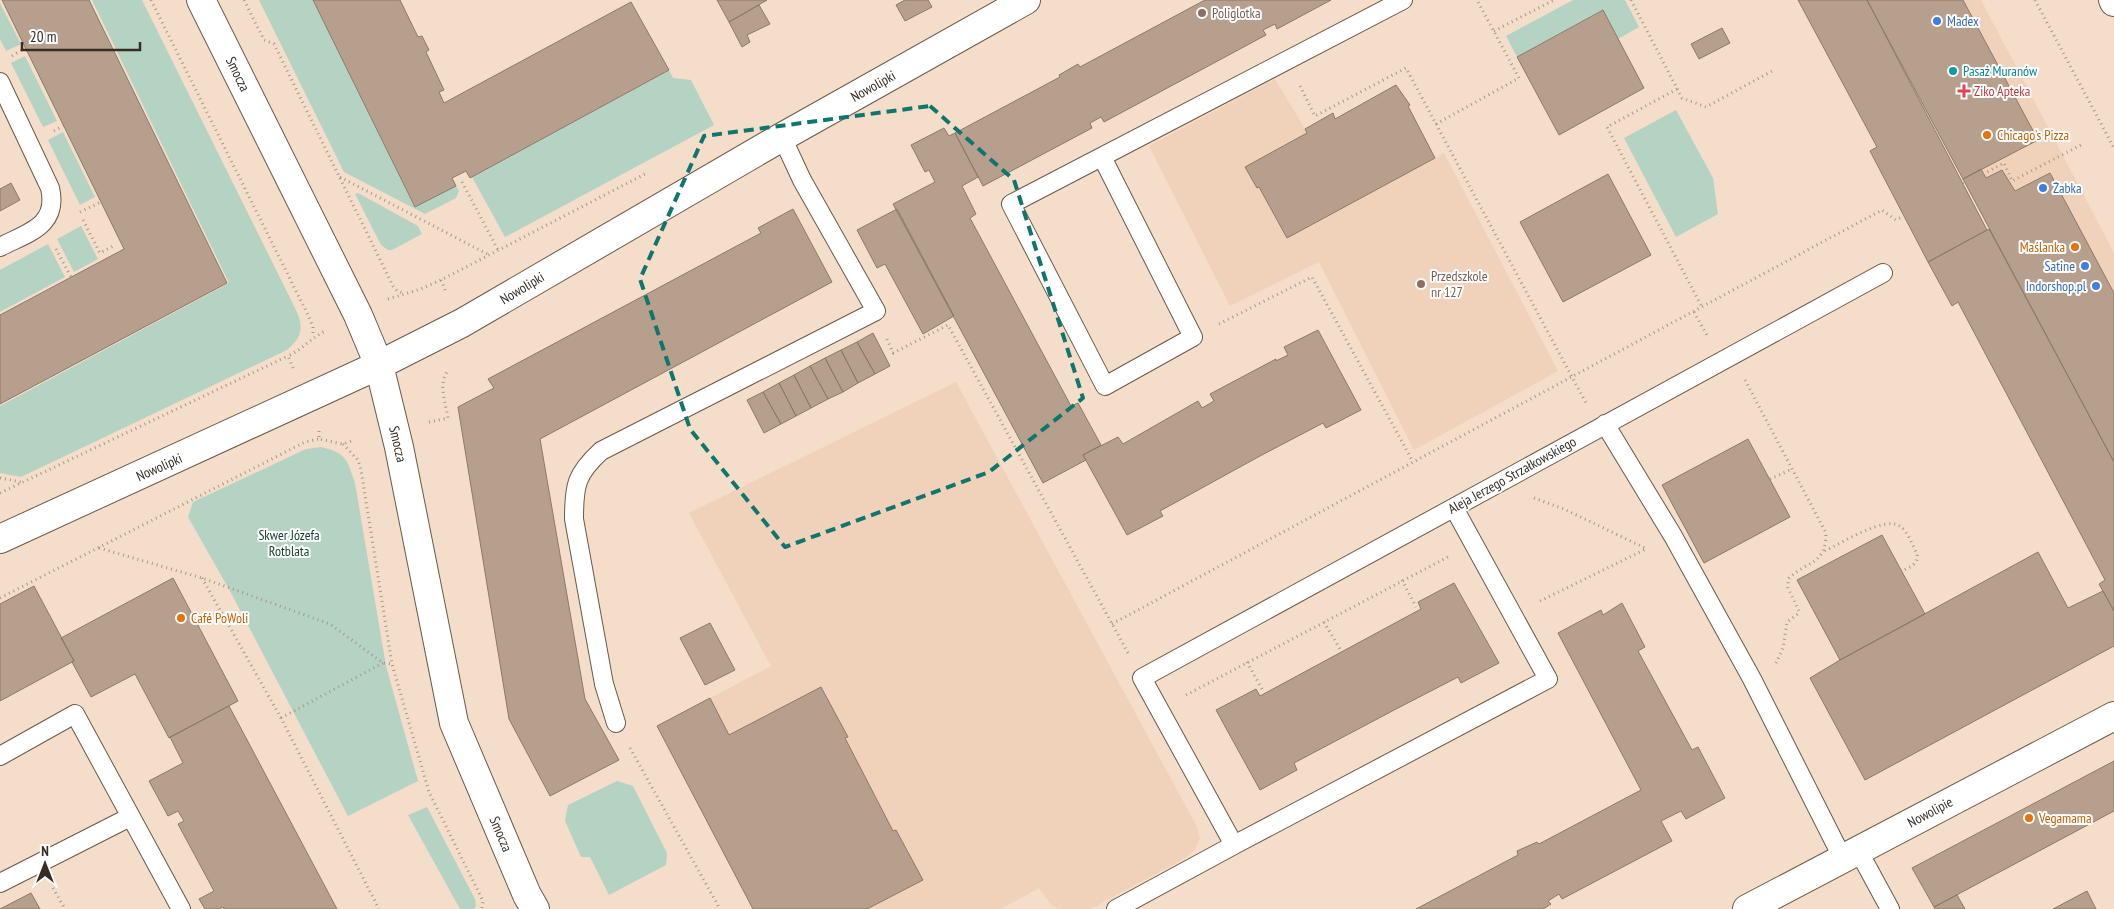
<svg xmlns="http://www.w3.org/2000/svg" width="2114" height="909" font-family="'PT Sans Narrow',sans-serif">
	<rect width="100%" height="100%" fill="#f4ddc9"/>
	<!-- built -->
	<path fill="#efd2b9" d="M1867 0H1981L2114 253V462Z
		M1275 79 1305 129 1333 113 1336 119 1396 85 1410 105 1408 107 1435 158 1444 153 1558 371 1414 450 1319 262 1230 306 1149 146Z
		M956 382 1197 827 1200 838 1195 850 1182 860 1090 909H1059L1052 906 1039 888 1001 909H753L657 726 771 666 689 513Z"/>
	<!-- green -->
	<path fill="#b5d3c3" d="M92 0H142L296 310C304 327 302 338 287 350L21 477 0 473V406L229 283Z
		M259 0H313L415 207 456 186 459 191 456 198 425 214 344 172Z
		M1573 0H1625L1639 27 1618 39 1602 10 1517 57 1506 36Z
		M0 3 21 44 6 51 0 39Z
		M25 56 57 121 43 127 11 63Z
		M669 70 673 78 691 80 714 125 505 237 472 177Z
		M1676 110 1713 178 1718 214 1676 237 1624 138Z
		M63 132 95 197 80 205 48 140Z
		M358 193 418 226 422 234 392 250H388L381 245 355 194Z
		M81 226 98 259 74 272 57 239Z
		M48 244 65 277 0 312V270Z
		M321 447C347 453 347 460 355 483L386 666 418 781 348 816 230 591 188 517 193 502 306 449Z
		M617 781 633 786 667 853 666 865 609 895 590 857H581L565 821 568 805Z
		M427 807 475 899 476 906 474 909H460L408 815Z"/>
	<!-- building -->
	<path fill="#b6a08d" stroke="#8e7967" d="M2 0H89L227 283 0 404V315L124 249Z
		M313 0H400L418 37 422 36 429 50 426 52 444 90 439 92 444 103 631 2 669 70 470 178 466 171 452 178 456 186 415 207Z
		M717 0H767L729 22Z
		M905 0H928L932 7 905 21 896 5Z
		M1205 0H1331L1277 29 1275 24 1263 30 1266 35 1104 122 1101 117 1090 123 1092 128 983 186 955 133 1060 77 1059 75 1078 64 1080 67Z
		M1798 0H1867L1987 230 1928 262 1870 151 1877 147Z
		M1867 0H1963L2038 140 1963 179Z
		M759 5 770 24 747 35 750 42 742 47 729 22Z
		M1603 10 1644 88 1559 135 1517 57Z
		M1722 28 1730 43 1699 59 1691 44Z
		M1396 85 1410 105 1408 106 1435 158 1287 238 1259 187 1257 188 1245 167 1307 133 1305 129 1333 113 1335 119Z
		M944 128 949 136 955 133 978 177 962 186 976 214 970 218 1071 406 1078 403 1101 445 1083 455 1086 460 1043 483 893 204 935 182 929 170 925 172 911 145Z
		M1981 169 1986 178 2002 170 2015 191 2050 173 2114 293V462L1963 179Z
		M1608 174 1651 255 1563 302 1520 222Z
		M11 183 20 200 0 211V189Z
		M793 209 832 282 540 439 585 699 619 760 550 796 509 719 458 407 494 388 488 379 761 233 758 228Z
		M897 209 954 316 923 334 885 264 877 268 857 230Z
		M1989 229 2114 462V611L2099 584 2105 580 1958 302 1952 306 1928 262Z
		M1318 330 1361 410 1326 428 1323 423 1260 456 1160 511 1163 516 1127 535 1083 455 1118 437 1123 444 1198 401 1202 408 1214 401 1210 394 1276 359V361L1288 355 1284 347Z
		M873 333 890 366 875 374 857 342Z
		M857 342 875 374 858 383 841 350Z
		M841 350 858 383 843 392 825 358Z
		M825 358 843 392 828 399 810 366Z
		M810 366 828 399 811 408 794 375Z
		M794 375 811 408 796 416 779 383Z
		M779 383 796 416 781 424 763 392Z
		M763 392 781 424 764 433 747 400Z
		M1748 439 1790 517 1704 563 1662 485Z
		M1882 535 1925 614 1840 660 1797 580Z
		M2038 552 2068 608 2103 591 2114 611V646L1865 780 1810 678 1840 660Z
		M173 578 238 701 169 738 135 674 91 697 72 662 74 661 61 638Z
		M1454 583 1499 663 1461 683 1458 677 1398 708 1294 763 1297 770 1260 790 1216 710 1256 689 1260 696 1421 609 1418 602Z
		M34 586 74 661 0 701V604Z
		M1622 603 1645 647 1638 651 1692 750 1698 747 1725 798 1686 819 1681 811 1661 821 1672 841 1562 899 1559 894 1548 901 1551 904 1543 909H1416L1518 855 1517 851 1537 842 1539 844 1641 790 1558 633 1601 610 1603 615Z
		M710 623 735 670 705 685 680 638Z
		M821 687 848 737 845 738 893 831 896 830 923 880 867 909H753L657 726 710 698 729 735Z
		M229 706 337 909H224L223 907 219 909H205L199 899 214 891 178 824 184 821 178 811 168 816 149 781 183 763 170 737Z
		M2114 761V811L1934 907 1912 868Z
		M2087 891 2096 909H2053Z
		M31 893 40 909H0Z
		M1957 895 1965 909H1935L1934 907Z"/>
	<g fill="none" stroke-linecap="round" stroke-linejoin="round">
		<!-- lane casing -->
		<g stroke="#6c5948" stroke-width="20">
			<path id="lane" d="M0 82 50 188C59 226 27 233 0 247
				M1102 157 1193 337 1105 386 1011 204 1403 0
				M1605 424 1673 536 1752 679 1843 859
				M1454 508 1548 679 1234 845 1142 678 1883 273
				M616 723 604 684 574 519C574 485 576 474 601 451L876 311 802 180 782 137
				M0 756 75 714 181 909
				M1858 850 1890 909
				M0 883 130 817
				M1116 909 1234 845"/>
		</g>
		<!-- street casing -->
		<g stroke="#6c5948" stroke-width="30">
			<path id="street" d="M201 0 358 315 379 365 399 447 454 723 527 895 535 909
				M0 539 379 365 462 323 782 137 1026 0
				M1747 909 2114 716"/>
		</g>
		<!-- secondary casing -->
		<g stroke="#6c5948" stroke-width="30">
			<path id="secondary" d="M2113 0 2114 2"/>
		</g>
		<!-- path -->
		<path stroke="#a89787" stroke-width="3" stroke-dasharray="1 4" stroke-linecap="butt" d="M151 0 309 317 313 327V336
			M244 0 264 40 274 44 393 286 397 291 403 293
			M1631 0 1682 98 1706 107 1774 70
			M2035 0 2114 148
			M1494 31 1554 0
			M12 56 25 48
			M1300 86 1315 116 1406 68 1586 403
			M1677 89 1607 127 1702 307
			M1436 124 1519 78 1477 0
			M54 131 63 126
			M1983 174 2004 163 2012 181 2083 144
			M340 177 489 255
			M462 182 498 250
			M1963 184H1965
			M80 212 101 202
			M83 220 100 253 115 245
			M56 249 71 277
			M441 280 446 292
			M388 299 418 290 441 280 645 174
			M1694 312 1708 337
			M1219 324 1312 277 1413 462
			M887 339 893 353 948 325 1128 653
			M293 368 288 356C303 349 312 337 327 330
			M1745 380 1826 533C1826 566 1807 560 1788 579V588L1799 611 1798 614 1787 622 1783 648 1776 663
			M429 422 448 418C446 405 437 381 449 370
			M319 431V439L343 444 354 440
			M343 444 358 460 361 470 392 664 429 792 483 901 482 909
			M0 478 21 482
			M1770 479 1792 469
			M0 493 288 356
			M1534 498 1564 509 1645 548
			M99 548 202 578 330 624 383 663 392 664
			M1825 551C1840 544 1887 514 1901 527 1908 532 1913 546 1917 554 1919 564 1910 567 1902 571
			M202 578 281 718 379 909
			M1402 580 1416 607
			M0 598 305 442 319 439
			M1540 601 1646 549
			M1324 622 1340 649
			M1112 624 1882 210 1896 220 1904 216
			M1247 662 1263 691
			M1186 695 1448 557
			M281 718 383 663
			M630 748 720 909
			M53 888 65 909"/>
		<!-- lane -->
		<use href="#lane" stroke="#fff" stroke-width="18"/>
		<!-- street -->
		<use href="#street" stroke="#fff" stroke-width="28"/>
		<!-- secondary -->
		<use href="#secondary" stroke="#fff" stroke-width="28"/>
	</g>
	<!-- marked area -->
	<path fill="none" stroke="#0f766e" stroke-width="4" stroke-dasharray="10 6" stroke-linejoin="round" d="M930 106 1014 180 1083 398 989 472 785 547 690 429 640 279 704 136Z"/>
	<!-- markers -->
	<g fill="#8d6e63" stroke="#fff" stroke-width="2">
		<circle cx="1202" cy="13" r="5"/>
		<circle cx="1421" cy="284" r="5"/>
	</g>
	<g fill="#3f7fe0" stroke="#fff" stroke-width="2">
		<circle cx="1937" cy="21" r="5"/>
		<circle cx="2043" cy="188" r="5"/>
		<circle cx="2085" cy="266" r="5"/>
		<circle cx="2096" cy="286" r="5"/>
	</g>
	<circle fill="#0f9aa8" stroke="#fff" stroke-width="2" cx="1953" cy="71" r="5"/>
	<path fill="#e0444e" stroke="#fff" stroke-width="2" d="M1961.5 83.5h5v5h5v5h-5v5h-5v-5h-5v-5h5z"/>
	<g fill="#e8710a" stroke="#fff" stroke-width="2">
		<circle cx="1987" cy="135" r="5"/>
		<circle cx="2075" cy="247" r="5"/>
		<circle cx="181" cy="618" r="5"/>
		<circle cx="2029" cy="818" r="5"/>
	</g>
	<g text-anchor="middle" stroke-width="4" stroke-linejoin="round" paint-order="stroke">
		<!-- education labels -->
		<g font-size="14" fill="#785e54" stroke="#fff" text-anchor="start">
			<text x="1212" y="18">Poliglotka</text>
			<text x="1431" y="281">Przedszkole<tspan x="1431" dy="16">nr 127</tspan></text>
		</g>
		<!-- shop labels -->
		<g font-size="14" fill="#366cbe" stroke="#fff" text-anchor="start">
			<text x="1947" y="26">Madex</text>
			<text x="2053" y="193">Żabka</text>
			<text x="2075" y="271" text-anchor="end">Satine</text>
			<text x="2086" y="291" text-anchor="end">Indorshop.pl</text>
		</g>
		<!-- culture labels -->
		<g font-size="14" fill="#0d838f" stroke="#fff" text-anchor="start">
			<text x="1963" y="76">Pasaż Muranów</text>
		</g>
		<!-- street labels -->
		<g font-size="14" fill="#362d25" stroke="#fff">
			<text transform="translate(238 74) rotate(64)" y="5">Smocza</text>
			<text transform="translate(873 86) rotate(-29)" y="5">Nowolipki</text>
			<text transform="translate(522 288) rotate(-31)" y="5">Nowolipki</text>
			<text transform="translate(398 444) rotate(77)" y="5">Smocza</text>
			<text transform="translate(159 467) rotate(-24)" y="5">Nowolipki</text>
			<text transform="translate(1512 475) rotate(-29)" y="5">Aleja Jerzego Strzałkowskiego</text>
			<text transform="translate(1930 812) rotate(-28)" y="5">Nowolipie</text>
			<text transform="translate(501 834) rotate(67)" y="5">Smocza</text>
		</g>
		<!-- health labels -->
		<g font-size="14" fill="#be3a42" stroke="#fff" text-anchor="start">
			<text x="1974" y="96">Ziko Apteka</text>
		</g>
		<!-- food labels -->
		<g font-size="14" fill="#c56008" stroke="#fff" text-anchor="start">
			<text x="1997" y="140">Chicago's Pizza</text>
			<text x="2065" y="252" text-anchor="end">Maślanka</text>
			<text x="191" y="623">Café PoWoli</text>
			<text x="2039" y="823">Vegamama</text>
		</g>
		<!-- park labels -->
		<g font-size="14" fill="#123f2c" stroke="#fff">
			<text x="289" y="540">Skwer Józefa<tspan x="289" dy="16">Rotblata</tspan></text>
		</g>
	</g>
	<!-- north arrow -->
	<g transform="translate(45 864)" stroke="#ffffff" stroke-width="4" paint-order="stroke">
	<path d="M0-4L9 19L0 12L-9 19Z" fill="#362d25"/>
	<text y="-8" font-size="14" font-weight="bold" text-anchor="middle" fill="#362d25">N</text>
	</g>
	<!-- scale -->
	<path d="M22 42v8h118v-8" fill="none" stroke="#362d25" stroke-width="2.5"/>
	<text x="30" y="42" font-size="15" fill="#362d25" stroke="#ffffff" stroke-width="4" paint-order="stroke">20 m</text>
</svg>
